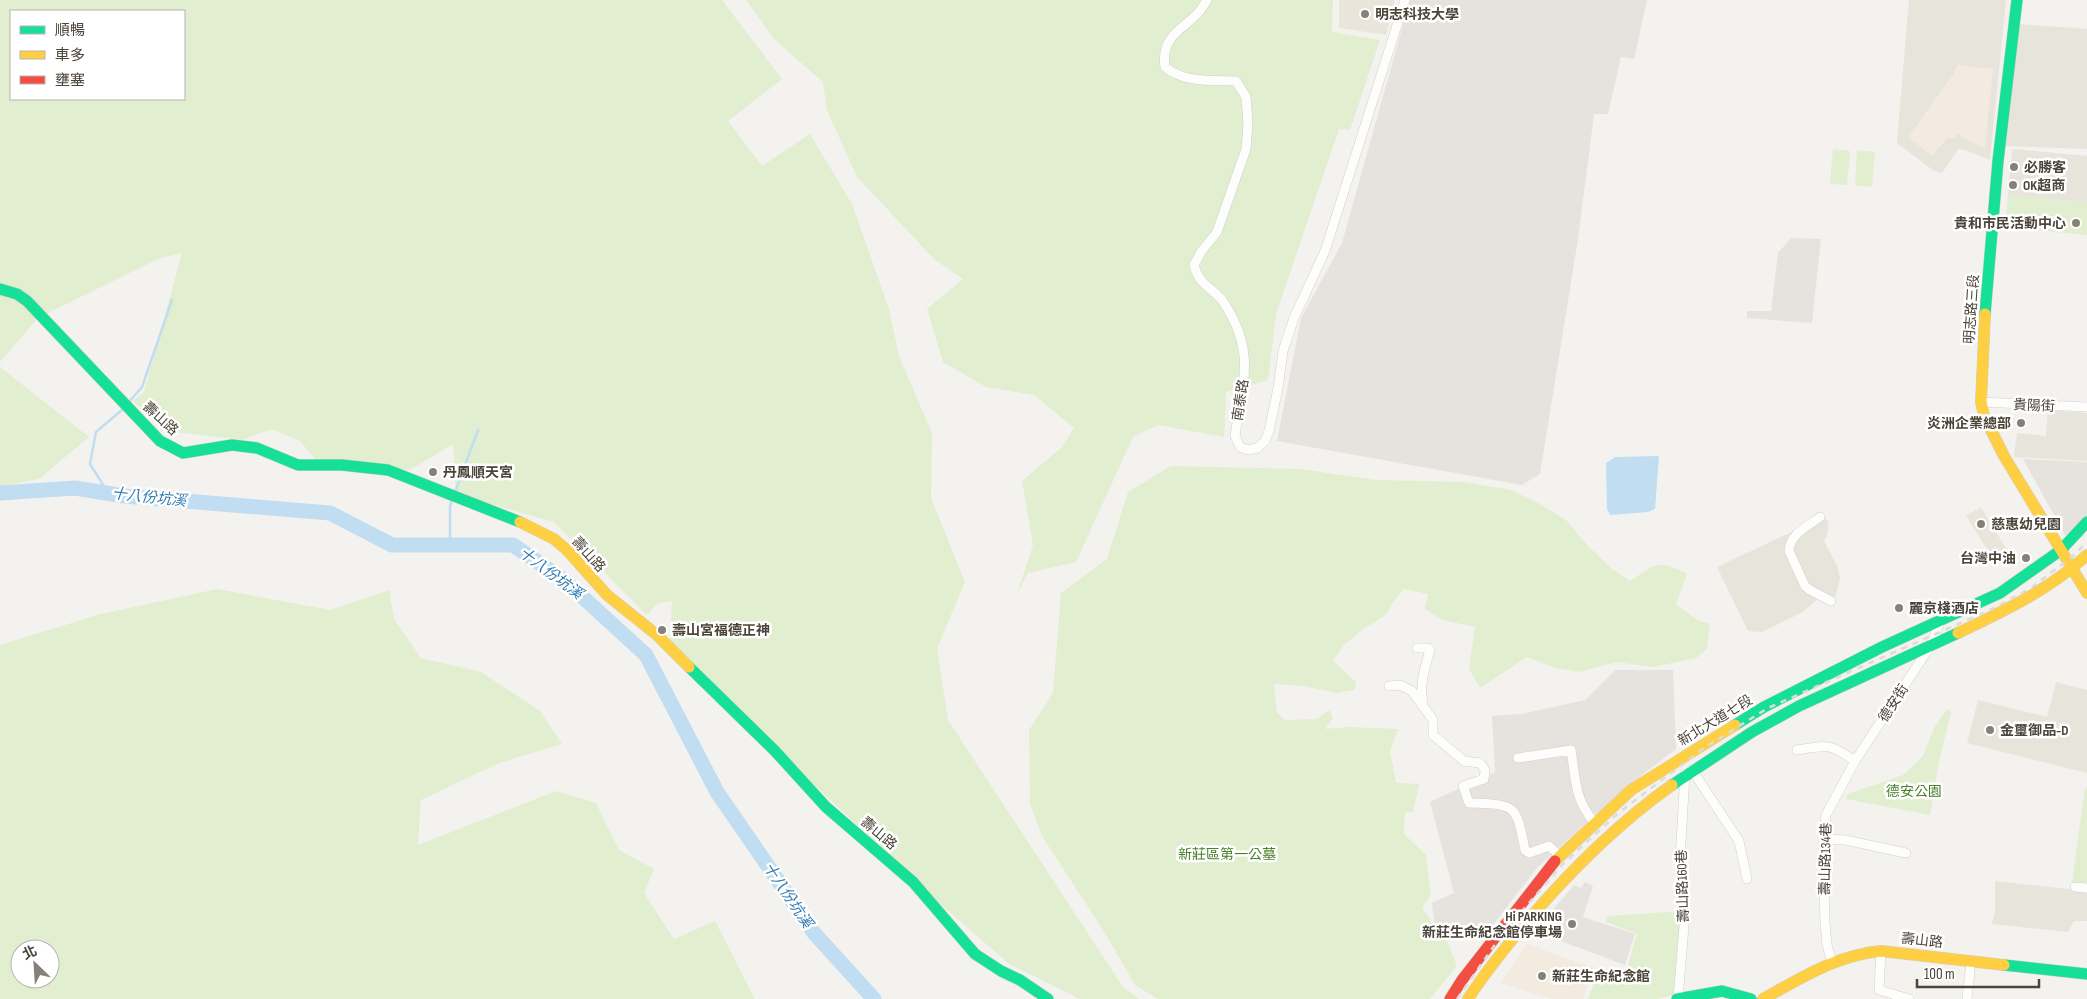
<svg xmlns="http://www.w3.org/2000/svg" width="2087" height="999" font-family="'Sofia Sans Condensed','Noto Sans TC',sans-serif">
	<rect width="100%" height="100%" fill="#f4f2ee"/>
	<!-- residential -->
	<path fill="#e7e4dc" d="M1909 0H2006L1990 160 1968 151 1958 149 1942 173 1934 171 1897 143Z
		M2018 24 2087 29V149L2006 146Z
		M2012 149 2087 156V202L2008 195Z
		M2048 410 2087 413V461L2014 457 2017 433 2046 436Z
		M1821 512 1828 522V533L1824 541 1837 566 1840 578 1836 595 1828 603 1820 597 1803 612 1762 632 1748 631 1717 567 1804 526Z
		M2056 682 2087 690V773L1967 743 1978 700 2047 717Z
		M1995 881 2087 891V921H2074L2068 932 1991 924 1995 913Z"/>
	<!-- commercial -->
	<path fill="#f3ebdf" d="M1957 65 1993 69 1985 149 1956 133 1955 138H1947L1932 156 1908 137 1953 75Z
		M1527 944 1594 968 1583 999H1552L1500 983Z"/>
	<!-- industrial -->
	<path fill="#e6e2de" d="M1410 0H1647L1634 59 1621 57 1608 114H1594L1578 239 1540 474 1522 485 1277 441 1301 318 1342 243Z
		M2023 459 2087 462V520L2074 533 2065 535Z
		M1615 670H1673L1676 749 1621 791 1536 869 1487 933 1435 929 1432 903 1454 893 1430 802 1495 772 1492 716 1522 714 1585 700Z"/>
	<!-- education -->
	<path fill="#eae5da" d="M1339 0H1395L1386 35 1339 28Z
		M1981 507 2007 550 1997 556H1991L1966 516Z"/>
	<!-- green -->
	<path fill="#e1eecf" fill-rule="evenodd" d="M0 0H722L782 79 728 121 762 166 810 134 852 204 889 309 899 356 932 433 931 498 965 582 937 648 948 720 1123 987 1139 999H1080L1009 964 936 900 766 739 670 643 672 601 658 603 647 615 554 522 456 494 453 444 410 470 316 460 300 441 272 429 242 440 167 431 133 401 144 392 182 253 158 259 38 318 0 362ZM11 11H184V99H11Z
		M746 0H1333L1332 32 1380 40 1350 130 1339 129 1276 314 1268 380 1226 392 1224 437 1158 425 1133 437 1076 562 1028 573 1017 594 1033 545 1022 481 1062 447 1074 428 1034 395 986 387 943 362 927 309 963 279 935 260 857 177 827 110 823 82 775 40Z
		M1833 149 1850 151 1847 185 1830 184Z
		M1857 150 1875 152 1872 187 1855 185Z
		M2008 195 2087 202V235L2005 227Z
		M0 367 89 437 39 479 0 486Z
		M1171 466 1301 469 1375 480 1464 482 1511 490 1538 503 1566 520 1587 545 1611 568 1630 581C1656 564 1657 558 1687 574L1676 604 1697 620 1710 624 1707 649 1696 658 1653 667 1616 662 1580 672 1555 668 1527 657 1480 688 1469 669 1475 627 1443 620 1425 609 1428 594 1404 589 1392 603 1387 614 1362 630 1344 645 1333 661 1356 682 1354 690 1337 693 1303 686 1274 684 1277 713 1285 720 1317 719 1329 710 1333 718 1325 729 1348 727 1398 729 1390 751 1396 783 1419 784 1413 812H1405L1404 834 1426 855 1431 895 1422 907 1431 921 1430 934 1447 941 1457 966 1430 999H1158L1135 985 1105 933 1042 836 1030 804 1029 730 1053 693 1061 593 1107 559 1128 492Z
		M217 589 330 610 389 590 394 619 421 658 481 672 540 711 562 744 499 763 421 800 418 845 556 791 596 803 619 850 654 869 644 893 674 939 715 921 755 999H0V645L101 614ZM20 949H50V979H20Z
		M1947 709 1951 712 1938 766 1930 815 1846 799 1848 794 1903 775 1923 756 1934 728Z
		M2085 788H2087V885L2072 883Z
		M1683 911 1675 995 1656 999H1588L1598 973 1624 979 1637 934 1606 922 1607 916Z"/>
	<!-- parking -->
	<path fill="#e6e3df" d="M1433 0H1482L1459 111 1411 107Z
		M1529 0H1579L1561 70 1518 60Z
		M1791 238 1821 239 1812 323 1747 318V311H1771L1778 253Z
		M1585 882 1593 886 1583 917 1635 934 1625 965 1534 931 1574 885 1581 888Z"/>
	<!-- water -->
	<path fill="#c0ddf1" d="M1659 456 1655 509 1648 512 1610 515 1607 509 1606 463 1615 457Z"/>
	<g fill="none" stroke-linecap="round" stroke-linejoin="round">
		<!-- stream -->
		<path stroke="#c0ddf1" stroke-width="2.5" d="M128 403 142 387 172 300
			M455 492 478 430
			M109 494 90 464 96 432 123 409
			M450 545V506L452 500"/>
		<!-- river -->
		<path stroke="#c0ddf1" stroke-width="15" d="M0 493 75 488 124 496 330 513 392 545H513L564 580 646 655 717 792 814 933 874 999"/>
		<!-- street casing -->
		<g stroke="#d2d0cb" stroke-width="10">
			<path id="street" d="M1207 0C1204 5 1200 12 1195 16 1178 32 1161 39 1165 67 1184 83 1211 80 1236 81L1246 97 1248 124 1246 149 1217 232 1201 252 1194 265C1200 288 1214 287 1224 303 1256 352 1243 382 1235 436L1240 447 1248 450 1257 448 1265 441 1269 431 1278 388 1283 351 1294 318 1325 251 1405 0
				M1981 402 2087 407
				M1820 517C1808 526 1790 534 1789 551L1805 586 1810 590 1831 601
				M1417 648H1428L1430 650C1425 668 1419 684 1423 702
				M1389 686 1400 685 1412 691 1433 720V735L1464 761 1480 763 1485 770 1484 779 1463 786 1469 803C1517 804 1516 805 1525 850L1529 853 1549 846 1559 855
				M1797 750C1829 745 1828 743 1855 761
				M1518 758 1571 750C1576 780 1574 798 1594 822
				M1692 770 1739 841 1747 879
				M1823 839 1845 840 1906 853
				M2075 887 2087 888
				M1881 951 1879 990 1909 999
				M1832 963 1827 945 1825 923 1823 839 1826 815 1855 761 1931 645 1941 619
				M1678 999 1685 914V892L1680 859 1685 774
				M1967 999 1971 961"/>
		</g>
		<!-- fast casing -->
		<g stroke="#d3cfc5" stroke-width="12">
			<path id="fast" d="M0 289 17 294 27 301 160 441 183 453 232 445 257 448 298 465H342L388 470 520 522
				M1985 314 1998 161 2017 0
				M689 667 775 751 826 807 913 882 975 954 1001 971 1020 980 1048 999
				M1735 725 1764 707 1882 647 2000 593 2061 550 2087 522
				M1672 785 1752 732 1799 706 1958 633
				M2004 965 2087 974
				M1677 999 1722 991 1751 999"/>
		</g>
		<!-- slow casing -->
		<g stroke="#d3cfc5" stroke-width="12">
			<path id="slow" d="M1985 314 1981 402 1984 416 2004 456 2087 593
				M520 522 554 539 567 550 607 595 657 635 689 667
				M1958 633C2004 611 2049 590 2087 555
				M1555 861 1631 790 1735 725
				M1468 999C1483 975 1501 954 1518 932 1564 877 1614 826 1672 785
				M1763 999C1801 978 1837 955 1881 951L2004 965"/>
		</g>
		<!-- jam casing -->
		<g stroke="#d3cfc5" stroke-width="12">
			<path id="jam" d="M1450 999 1462 980 1555 861"/>
		</g>
		<!-- street -->
		<use href="#street" stroke="#fdfdfc" stroke-width="9"/>
		<!-- fast -->
		<use href="#fast" stroke="#16e098" stroke-width="11"/>
		<!-- slow -->
		<use href="#slow" stroke="#ffcf43" stroke-width="11"/>
		<!-- jam -->
		<use href="#jam" stroke="#f24e42" stroke-width="11"/>
		<!-- rail -->
		<path stroke="#dbdbda" stroke-width="2.5" stroke-dasharray="6 6" stroke-linecap="butt" d="M1457 999 1503 933 1563 864 1617 814 1704 748 1768 708 1992 609 2031 588 2073 556 2087 542"/>
	</g>
	<!-- markers -->
	<g fill="#868178" stroke="#fff" stroke-width="2">
		<circle cx="1365" cy="14" r="5"/>
		<circle cx="2014" cy="167" r="5"/>
		<circle cx="2013" cy="185" r="5"/>
		<circle cx="2076" cy="223" r="5"/>
		<circle cx="2021" cy="423" r="5"/>
		<circle cx="433" cy="472" r="5"/>
		<circle cx="1981" cy="524" r="5"/>
		<circle cx="2026" cy="558" r="5"/>
		<circle cx="1899" cy="608" r="5"/>
		<circle cx="662" cy="630" r="5"/>
		<circle cx="1990" cy="730" r="5"/>
		<circle cx="1572" cy="924" r="5"/>
		<circle cx="1542" cy="976" r="5"/>
	</g>
	<g text-anchor="middle" stroke-width="5" stroke-linejoin="round" paint-order="stroke">
		<!-- poi labels -->
		<g font-size="14" font-weight="bold" fill="#4b4439" stroke="#fff" text-anchor="start">
			<text x="1375" y="19">明志科技大學</text>
			<text x="2024" y="172">必勝客</text>
			<text x="2023" y="190">OK超商</text>
			<text x="2066" y="228" text-anchor="end">貴和市民活動中心</text>
			<text x="2011" y="428" text-anchor="end">炎洲企業總部</text>
			<text x="443" y="477">丹鳳順天宮</text>
			<text x="1991" y="529">慈惠幼兒園</text>
			<text x="2016" y="563" text-anchor="end">台灣中油</text>
			<text x="1909" y="613">麗京棧酒店</text>
			<text x="672" y="635">壽山宮福德正神</text>
			<text x="2000" y="735">金璽御品-D</text>
			<text x="1562" y="921" text-anchor="end">Hi PARKING<tspan x="1562" dy="16">新莊生命紀念館停車場</tspan></text>
			<text x="1552" y="981">新莊生命紀念館</text>
		</g>
		<!-- street labels -->
		<g font-size="14" fill="#4b4439" stroke="#fff">
			<text transform="translate(1971 309) rotate(-86)" y="5">明志路三段</text>
			<text transform="translate(1240 400) rotate(-81)" y="5">南泰路</text>
			<text transform="translate(2034 405) rotate(3)" y="5">貴陽街</text>
			<text transform="translate(161 418) rotate(42)" y="5">壽山路</text>
			<text transform="translate(589 554) rotate(48)" y="5">壽山路</text>
			<text transform="translate(1893 703) rotate(-57)" y="5">德安街</text>
			<text transform="translate(1715 720) rotate(-31)" y="5">新北大道七段</text>
			<text transform="translate(879 833) rotate(40)" y="5">壽山路</text>
			<text transform="translate(1825 859) rotate(-89)" y="5">壽山路134巷</text>
			<text transform="translate(1682 886) rotate(-92)" y="5">壽山路160巷</text>
			<text transform="translate(1922 940) rotate(6)" y="5">壽山路</text>
		</g>
		<!-- park labels -->
		<g font-size="14" fill="#4a7f2a" stroke="#fff">
			<text x="1914" y="796">德安公園</text>
			<text x="1227" y="859">新莊區第一公墓</text>
		</g>
		<!-- water labels -->
		<g font-size="15" font-style="italic" fill="#2e7ab2" stroke="#fff">
			<text transform="translate(149 497) rotate(6)" y="5">十八份坑溪</text>
			<text transform="translate(551 573) rotate(37)" y="5">十八份坑溪</text>
			<text transform="translate(788 895) rotate(56)" y="5">十八份坑溪</text>
		</g>
	</g>
	<!-- legend -->
	<rect x="10" y="10" width="175" height="90" fill="#ffffff" stroke="#b7b4b0"/>
	<rect x="20" y="26" width="25" height="8" fill="#16e098" stroke="#b7b4b0"/>
	<text x="55" y="35" font-size="15" fill="#4b4439">順暢</text>
	<rect x="20" y="51" width="25" height="8" fill="#ffcf43" stroke="#b7b4b0"/>
	<text x="55" y="60" font-size="15" fill="#4b4439">車多</text>
	<rect x="20" y="76" width="25" height="8" fill="#f24e42" stroke="#b7b4b0"/>
	<text x="55" y="85" font-size="15" fill="#4b4439">壅塞</text>
	<!-- north arrow -->
	<g transform="translate(35 964) rotate(335)"><circle r="24" fill="#ffffff" stroke="#b7b4b0"/>
	<path d="M0-4L9 19L0 12L-9 19Z" fill="#868178"/>
	<text y="-8" font-size="14" font-weight="bold" text-anchor="middle" fill="#4b4439">北</text>
	</g>
	<!-- scale -->
	<path d="M1917 979v8h122v-8" fill="none" stroke="#4b4439" stroke-width="2.5"/>
	<text x="1924" y="979" font-size="15" fill="#4b4439" stroke="#ffffff" stroke-width="4" paint-order="stroke">100 m</text>
</svg>
